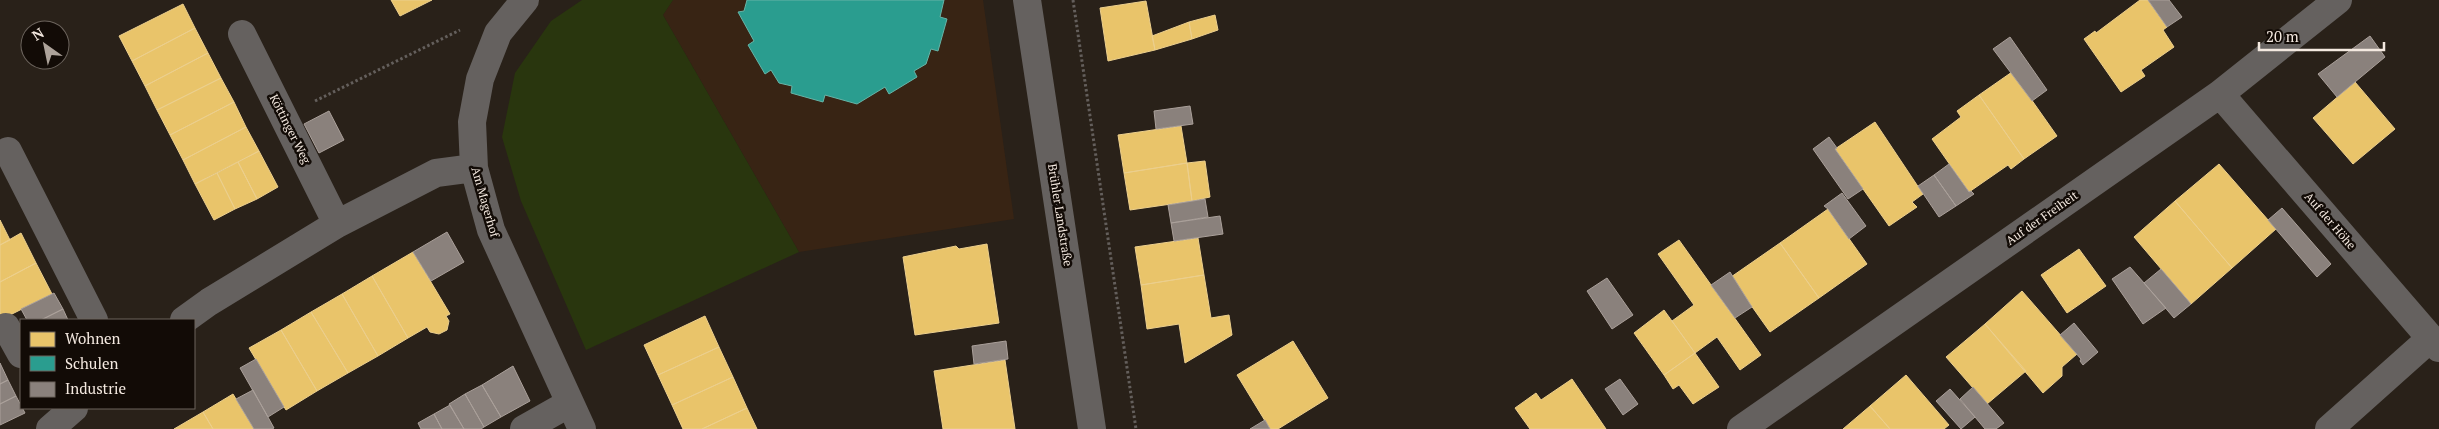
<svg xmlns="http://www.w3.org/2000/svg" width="2439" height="429" font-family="'PT Serif',serif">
	<rect width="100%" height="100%" fill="#292119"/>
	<!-- built -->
	<path fill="#382414" d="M673 0H983L1014 219 799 252 663 15Z"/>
	<!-- green -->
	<path fill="#29360e" d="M582 0H673L663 15 799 252 586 350 521 201 502 137 515 73 551 21Z"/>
	<!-- homes -->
	<path fill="#e9c46a" stroke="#eccf8d" d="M391 0H432L400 16Z
		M2140 0H2148L2167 27 2163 30 2174 47 2141 70 2145 76 2121 92 2084 39 2095 31 2096 33Z
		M1146 1 1155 50 1108 61 1100 8Z
		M183 4 195 28 132 61 119 36Z
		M1215 15 1218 30 1192 39 1189 22Z
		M1189 22 1192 39 1155 50 1152 36Z
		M195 28 208 53 145 86 132 61Z
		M208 53 221 78 157 110 145 86Z
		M2012 72 2057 136 2024 159 1979 95Z
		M221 78 234 102 170 135 157 110Z
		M2355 82 2395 129 2353 164 2313 118Z
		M1979 95 2024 159 2011 169 2008 165 1969 192 1932 139 1961 117 1957 111Z
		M234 102 246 127 183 160 170 135Z
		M1875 122 1923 194 1912 202 1917 207 1889 226 1835 149Z
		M1181 126 1187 163 1124 173 1118 135Z
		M246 127 259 151 195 184 183 160Z
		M259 151 278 187 257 199 238 162Z
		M1205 161 1210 197 1192 201 1187 163Z
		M238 162 257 199 235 209 217 173Z
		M1187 163 1192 201 1130 210 1124 173Z
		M2219 164 2276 229 2232 268 2175 201Z
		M217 173 235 209 214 220 195 184Z
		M2175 201 2232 268 2191 304 2134 237Z
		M1828 209 1867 264 1819 298 1780 243Z
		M0 220 10 240 0 245Z
		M21 233 36 263 0 282V245Z
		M1198 238 1204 275 1141 285 1135 247Z
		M1679 240 1761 355 1740 370 1717 337 1695 353 1672 321 1694 305 1658 254Z
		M1780 243 1819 298 1770 332 1731 277Z
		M987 244 999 323 915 335 903 257 956 246 959 249Z
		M2079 249 2106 286 2067 313 2041 275Z
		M413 252 450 314 446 316 449 321 447 330 439 334 430 332 427 327 408 338 372 276Z
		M36 263 52 294 0 320V282Z
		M1204 275 1211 318 1229 315 1232 335 1185 363 1179 324 1147 329 1141 285Z
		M372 276 408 338 378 356 342 294Z
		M2022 291 2077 354 2062 367V376L2043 393 1985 324Z
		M342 294 378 356 348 373 311 312Z
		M1664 310 1695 353 1664 375 1634 333Z
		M311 312 348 373 317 391 281 330Z
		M705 316 719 347 658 375 644 345Z
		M1985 324 2026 371 1987 404 1946 357Z
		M281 330 317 391 286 410 249 348Z
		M1293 341 1328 398 1278 429H1270L1237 375Z
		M719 347 733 377 672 405 658 375Z
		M1695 353 1719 387 1693 404 1679 385 1673 389 1664 375Z
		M1005 360 1015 429H943L934 371Z
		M1906 375 1949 425 1944 429H1890L1870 406Z
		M733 377 747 408 702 429H683L672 405Z
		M1572 379 1606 429H1530L1515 408 1536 393 1541 400Z
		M233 394 254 429H213L203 412Z
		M1870 406 1890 429H1843Z
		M747 408 757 429H702Z
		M203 412 213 429H174Z"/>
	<!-- schools -->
	<path fill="#2a9d8f" stroke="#67b4a7" d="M747 0H944L940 17 947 19 938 51 931 49 926 64 914 71 917 77 889 94 885 87 857 104 825 95 823 102 791 93 792 86 779 83 771 70 765 74 748 45 754 41 738 12 744 11Z"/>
	<!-- industry -->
	<path fill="#8a817c" stroke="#aaa09a" d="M2148 0H2169L2182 17 2167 27Z
		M2370 36 2385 57 2337 97 2318 74Z
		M2010 37 2047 90 2032 101 1993 49Z
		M1190 106 1193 124 1156 129 1154 111Z
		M329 111 344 140 319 153 304 124Z
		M1829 137 1837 148 1835 149 1863 189 1848 199 1813 149Z
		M1949 164 1969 192 1971 191 1974 194 1956 206 1934 175Z
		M1934 175 1956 206 1939 217 1918 186Z
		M1842 193 1866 226 1849 239 1828 209 1824 206Z
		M1205 199 1208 217 1171 223 1168 205Z
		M2282 208 2331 264 2317 277 2268 220Z
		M1220 216 1223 234 1174 241 1171 223Z
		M447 232 464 262 431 281 413 252Z
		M2130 267 2166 308 2143 324 2112 279Z
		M2161 269 2191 304 2174 318 2144 283Z
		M1730 272 1752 307 1735 318 1711 285Z
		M1607 278 1633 315 1612 329 1587 291Z
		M54 293 63 309 41 320H27L21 309Z
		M63 309 68 320H41Z
		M2074 323 2098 352 2083 365 2080 361 2081 359 2060 335Z
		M1006 341 1008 359 974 364 972 346Z
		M256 359 284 407 268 417 240 368Z
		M0 363 8 380 0 384Z
		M513 366 530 401 501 417 482 385Z
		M1620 379 1638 404 1623 415 1605 389Z
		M8 380 16 396 0 404V384Z
		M482 385 501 417 484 427 465 394Z
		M1973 387 2004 423 1996 429H1985L1960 399Z
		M1950 389 1975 417 1961 429 1936 401Z
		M253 390 274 428 272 429H254L236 399Z
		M465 394 484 427 481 429H464L449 404Z
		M16 396 25 413 0 425V404Z
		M450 405 464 429H442L434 414Z
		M434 414 442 429H421L418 423Z
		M1265 420 1270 429H1250Z"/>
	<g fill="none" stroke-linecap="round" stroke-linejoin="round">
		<!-- path -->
		<path stroke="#645f5c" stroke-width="3" stroke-dasharray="2.5 2.5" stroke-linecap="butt" d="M1073 0 1136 429
			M315 101 460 30"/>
		<!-- minor -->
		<path stroke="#65615f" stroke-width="28" d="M525 0 498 33 480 79 472 122 474 168 491 230 582 429
			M1027 0 1092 429
			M242 34 337 224
			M2220 94 2439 348
			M8 151 94 320
			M184 320 209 302 337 224 436 173 474 168
			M6 327 21 354
			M50 429 74 408
			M524 429 570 403
			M1741 429 2220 94 2338 0
			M2329 429 2431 338"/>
	</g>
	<g text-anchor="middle" stroke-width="5" stroke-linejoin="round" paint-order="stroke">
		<!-- street labels -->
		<g font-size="12" fill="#f4e9e0" stroke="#120b06">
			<text transform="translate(290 129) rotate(63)" y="4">Köttinger Weg</text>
			<text transform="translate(485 202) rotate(74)" y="4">Am Magerhof</text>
			<text transform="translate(1060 215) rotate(81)" y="4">Brühler Landstraße</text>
			<text transform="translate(2042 218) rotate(-35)" y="4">Auf der Freiheit</text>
			<text transform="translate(2330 221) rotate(49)" y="4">Auf der Höhe</text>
		</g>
	</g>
	<!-- legend -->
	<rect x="20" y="319" width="175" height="90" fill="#120b06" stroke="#6c645d"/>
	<rect x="30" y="332" width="25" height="15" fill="#e9c46a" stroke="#6c645d"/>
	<text x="65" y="344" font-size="15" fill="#f4e9e0">Wohnen</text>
	<rect x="30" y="356" width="25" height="15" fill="#2a9d8f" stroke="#6c645d"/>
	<text x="65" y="369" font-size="15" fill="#f4e9e0">Schulen</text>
	<rect x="30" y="382" width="25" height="15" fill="#8a817c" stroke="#6c645d"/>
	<text x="65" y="394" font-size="15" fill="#f4e9e0">Industrie</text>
	<!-- north arrow -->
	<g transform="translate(45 45) rotate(327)"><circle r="24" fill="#120b06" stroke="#6c645d"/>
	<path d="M0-4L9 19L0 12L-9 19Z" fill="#ada39a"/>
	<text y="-8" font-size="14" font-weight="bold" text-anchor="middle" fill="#f4e9e0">N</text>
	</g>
	<!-- scale -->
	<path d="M2259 42v8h125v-8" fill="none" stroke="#f4e9e0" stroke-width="2.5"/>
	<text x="2266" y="42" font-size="15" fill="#f4e9e0" stroke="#120b06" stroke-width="4" paint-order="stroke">20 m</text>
</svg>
